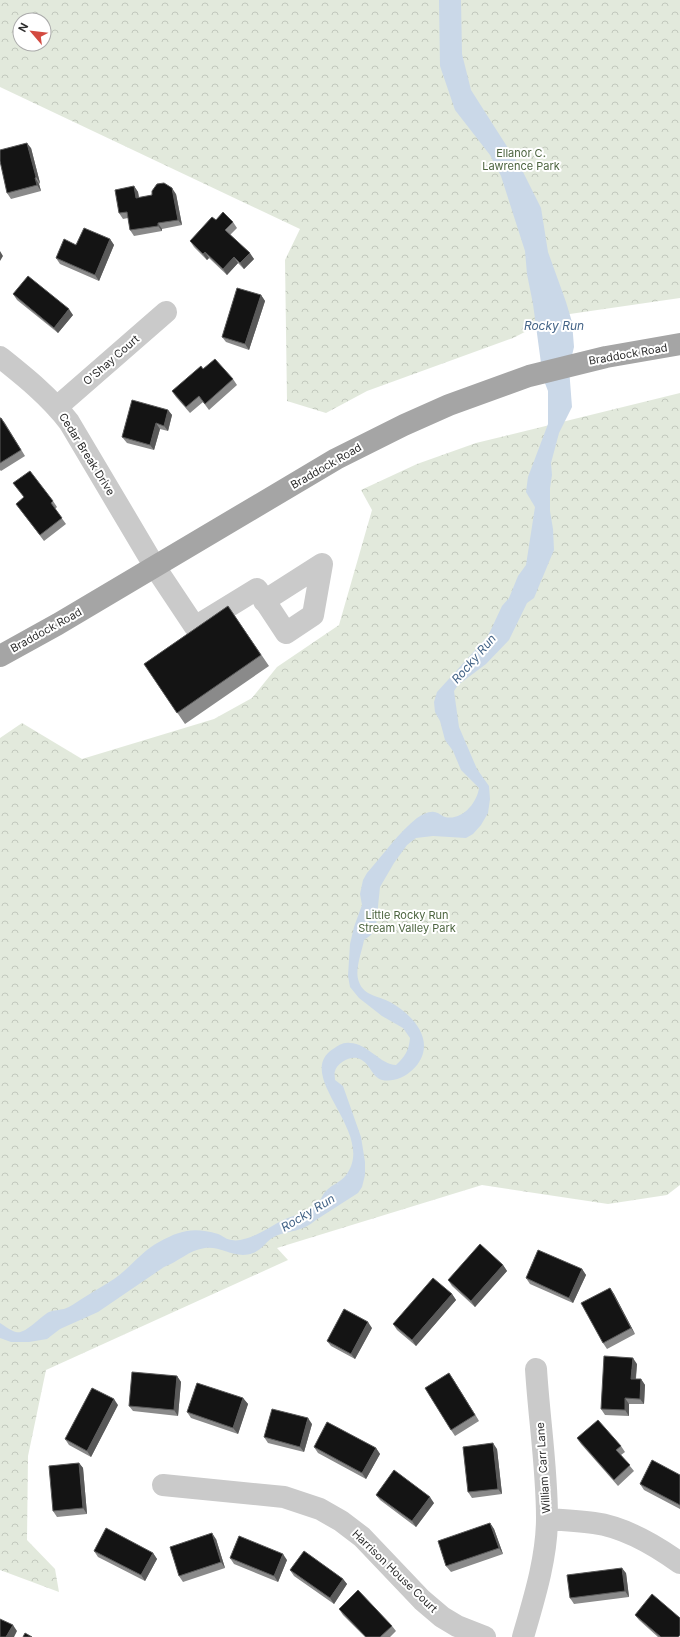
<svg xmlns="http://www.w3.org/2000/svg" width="680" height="1637" font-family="Inter,sans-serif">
	<defs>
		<pattern id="forest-crowns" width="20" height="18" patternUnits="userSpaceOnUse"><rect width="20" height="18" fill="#e2e9dc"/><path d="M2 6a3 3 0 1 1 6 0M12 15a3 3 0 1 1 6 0" fill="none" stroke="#c2c8bd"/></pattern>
	</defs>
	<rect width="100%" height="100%" fill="#fff"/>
	<!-- forest -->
	<path fill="url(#forest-crowns)" fill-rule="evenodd" d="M0 0H680V298L556 316 513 338 367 391 326 413 287 401 285 260 300 229 0 87ZM20 20H44V44H20Z
		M680 393V1185L667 1195 608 1204 482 1185 277 1248 288 1260 46 1370 28 1456 27 1540 55 1569 59 1592 0 1570V738L22 723 82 759 214 719 252 698 277 667 339 625 372 510 361 490 417 464 476 443Z"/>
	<!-- water -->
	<path fill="#cad8e8" d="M439 0H461L462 54 471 90 522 170 541 208 548 252 566 302 572 322 574 347 569 368 572 407 559 433 551 463 552 475 550 488V511L553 529 554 550 534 598 527 603 509 640 486 664 458 685 454 691 459 727 477 769 489 786 490 799 488 813 481 825 473 834 466 838 433 836 416 838 407 845 394 863 380 887 376 926 371 935 364 940C362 952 354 970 359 982 364 996 379 996 390 1002 406 1011 424 1027 424 1046 424 1066 401 1084 382 1080 371 1077 370 1061 357 1058 350 1056 337 1063 335 1071 334 1073 335 1077 335 1080L343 1086 361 1137 365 1162V1175L362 1187 358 1193C345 1201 332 1210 319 1218 314 1221 309 1226 303 1228 294 1232 283 1232 274 1237 267 1240 262 1250 253 1253 236 1260 222 1246 205 1248 189 1250 178 1262 164 1267L98 1312 60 1329 47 1339 29 1342H11L0 1338V1323C5 1326 11 1331 16 1332 25 1335 41 1316 49 1312 54 1310 60 1310 64 1309 70 1307 75 1303 80 1300 91 1293 103 1286 114 1279 130 1268 143 1250 159 1242 181 1230 194 1227 218 1234 223 1236 227 1240 232 1240 236 1241 241 1240 244 1239 258 1236 271 1226 283 1220 294 1215 307 1213 317 1205 321 1201 322 1194 327 1190 333 1184 341 1182 346 1175 378 1133 292 1076 333 1049 338 1046 343 1042 350 1043 367 1043 381 1065 396 1065 405 1057 409 1050 410 1038L403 1028 382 1016 359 998 350 987 348 976 350 944 354 927 362 905 360 894 363 880 367 873C383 855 399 832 417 818 422 815 429 811 434 812 438 812 442 816 445 817 462 821 477 803 479 788L461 770 453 751 445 740 440 721 435 712 434 702 437 692 488 636 502 606 509 598 518 576 526 565 535 507 526 492 528 477 548 424V391L543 378 533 304 527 274 525 251 501 176 490 155 455 110 440 66Z"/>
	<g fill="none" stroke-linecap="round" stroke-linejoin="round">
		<!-- minor -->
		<path stroke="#cacaca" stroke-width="22" d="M0 357C25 377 49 396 69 422L155 567 195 627 257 589 286 633 313 615 322 564 264 601
			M57 407 166 312
			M163 1485 284 1497 320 1509 341 1521 362 1537 422 1600 442 1617 457 1626 485 1637
			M547 1519C563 1520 579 1521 594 1523 625 1527 655 1545 680 1563
			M523 1637C534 1599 547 1558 547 1518 547 1468 539 1418 536 1369"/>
		<!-- major -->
		<path stroke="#a5a5a5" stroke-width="22" d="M0 656 58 624 336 459 404 425 449 405 529 376 606 357 680 344"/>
	</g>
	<!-- wall -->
	<path fill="#8a8a8a" d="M31 148 40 183 39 184 41 191 11 199 7 193Z
		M134 186 138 192 139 198 176 194 182 225 162 229V231L134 236 130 230 128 218 123 219 119 213Z
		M216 220 233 222 237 228 230 235 254 259 244 269 238 263 227 275 209 258 207 260 194 247 190 241Z
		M110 239 114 245 99 281 60 264 56 258 76 245Z
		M13 294 73 315 58 333 17 300Z
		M261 295 265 301 249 350 226 342 222 337Z
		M203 369 233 379 237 385 209 410 203 402 190 413 176 397 172 391Z
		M168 410 172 415 168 431 160 429 154 450 127 443 122 437Z
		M0 418H1L5 423 25 456 1 471 0 470Z
		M53 501 57 507 55 509 66 524 44 541 16 504Z
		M228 606 269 666 185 724 144 664Z
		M503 1265 507 1271 475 1307 452 1286 448 1280Z
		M582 1269 586 1275 573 1303 530 1284 526 1278Z
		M610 1288 614 1294 635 1334 607 1349 603 1343Z
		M452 1294 456 1300 416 1346 397 1330 393 1324Z
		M372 1328 355 1359 331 1346 327 1341Z
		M637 1364 636 1379H641L645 1385 644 1404H629V1416L605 1415 601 1409Z
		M177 1376 181 1382 178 1416 133 1411 129 1406Z
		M453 1379 479 1421 455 1436 451 1430Z
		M243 1398 248 1404 238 1434 191 1418 187 1412Z
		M118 1405 91 1457 69 1445 65 1439Z
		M312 1424 304 1452 268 1443 264 1437Z
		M577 1438 621 1446 625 1452 621 1455 634 1471 618 1486 581 1444Z
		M314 1447 376 1448 380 1454 366 1479 318 1453Z
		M497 1449 502 1494 472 1498 468 1492Z
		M79 1463 83 1468 87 1514 57 1517 53 1511Z
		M680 1475V1509L644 1490 640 1484Z
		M376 1495 434 1503 416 1527 380 1500Z
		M490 1523 494 1529 503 1554 451 1572 446 1566Z
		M216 1539 225 1568 183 1582 179 1576Z
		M94 1551 153 1553 157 1559 145 1581 98 1557Z
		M230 1558 287 1560 278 1582 234 1564Z
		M290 1570 343 1579 347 1584 334 1604 294 1576Z
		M626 1573 629 1597 574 1604 570 1598Z
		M339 1609 392 1626 396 1631 390 1637H365L343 1615Z
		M635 1615 680 1637H658L639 1620Z"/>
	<!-- shaded-wall -->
	<path fill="#5a5a5a" d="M27 143 31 148 40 183 36 177Z
		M35 178 39 184 41 191 37 185Z
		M134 186 138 192 140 204 136 198Z
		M172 188 176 194 182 225 178 220Z
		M158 223 162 229V231L158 226Z
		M110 239 114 245 99 281 95 275Z
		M0 251 3 256 0 261Z
		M205 252 209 258 207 260 203 254Z
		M250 253 254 259 244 269 240 263Z
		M234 257 238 263 227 275 223 269Z
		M261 295 265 301 249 350 245 344Z
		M69 309 73 315 58 333 54 328Z
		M168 410 172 415 168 431 164 426Z
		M156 423 160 429 154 450 150 445Z
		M503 1265 507 1271 475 1307 471 1301Z
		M582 1269 586 1275 573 1303 569 1298Z
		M610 1288 614 1294 635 1334 631 1328Z
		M452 1294 456 1300 416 1346 412 1340Z
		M368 1322 372 1328 355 1359 351 1354Z
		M633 1358 637 1364 635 1385 631 1379Z
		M449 1373 453 1379 479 1421 475 1415Z
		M177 1376 181 1382 178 1416 174 1410Z
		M641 1379 645 1385 644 1404 640 1399Z
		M243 1398 248 1404 238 1434 233 1428Z
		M625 1398 629 1404V1416L625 1410Z
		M114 1399 118 1405 91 1457 87 1451Z
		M308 1418 312 1424 304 1452 300 1447Z
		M493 1443 497 1449 502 1494 498 1489Z
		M376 1448 380 1454 366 1479 362 1473Z
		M79 1463 83 1468 87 1514 83 1508Z
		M430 1497 434 1503 416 1527 412 1521Z
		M490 1523 494 1529 503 1554 499 1548Z
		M212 1533 216 1539 225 1568 221 1562Z
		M153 1553 157 1559 145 1581 141 1575Z
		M283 1554 287 1560 278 1582 274 1576Z
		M622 1568 626 1573 629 1597 625 1591Z
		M343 1579 347 1584 334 1604 330 1598Z
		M13 1625 17 1631 14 1637H6Z"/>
	<!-- building -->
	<path fill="#141414" stroke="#5a5a5a" d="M27 143 36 177 35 178 37 185 7 193 0 161V150Z
		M164 183 172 188 178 220 158 223V226L130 230 127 212 119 213 115 190 134 186 136 198 152 195V191L157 184Z
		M223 212 233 222 225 230 250 253 240 263 234 257 223 269 205 252 203 254 190 241 212 217 216 220Z
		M84 228 110 239 95 275 56 258 64 239 76 245Z
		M28 276 69 309 54 328 13 294Z
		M237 288 261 295 245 344 222 337Z
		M215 359 233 379 205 404 199 396 186 407 172 391 201 366 203 369Z
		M132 400 168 410 164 426 156 423 150 445 122 437Z
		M0 418H1L21 450 0 463Z
		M30 471 53 501 51 503 62 518 40 535 16 504 24 497 13 483Z
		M228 606 261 655 177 713 144 664Z
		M480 1244 503 1265 471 1301 448 1280Z
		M538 1250 582 1269 569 1298 526 1278Z
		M433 1278 452 1294 412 1340 393 1324Z
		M610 1288 631 1328 603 1343 581 1303Z
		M344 1309 368 1322 351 1354 327 1341Z
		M604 1356 633 1358 631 1379H641L640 1399 625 1398V1410L601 1409Z
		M132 1372 177 1376 174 1410 129 1406Z
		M449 1373 475 1415 451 1430 425 1388Z
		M197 1383 243 1398 233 1428 187 1412Z
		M92 1388 114 1399 87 1451 65 1439Z
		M272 1409 308 1418 300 1447 264 1437Z
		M598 1420 621 1446 616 1450 630 1465 614 1480 577 1438Z
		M327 1422 376 1448 362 1473 314 1447Z
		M493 1443 498 1489 468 1492 463 1447Z
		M652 1460 680 1475V1505L640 1484Z
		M79 1463 83 1508 53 1511 49 1466Z
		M394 1470 430 1497 412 1521 376 1495Z
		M490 1523 499 1548 446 1566 438 1541Z
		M106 1528 153 1553 141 1575 94 1551Z
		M212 1533 221 1562 179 1576 170 1547Z
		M239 1536 283 1554 274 1576 230 1558Z
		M304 1551 343 1579 330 1598 290 1570Z
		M622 1568 625 1591 570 1598 567 1575Z
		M358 1590 392 1626 380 1637H366L339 1609Z
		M652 1594 680 1618V1635L678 1637H661L635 1615Z
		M0 1619 13 1625 6 1637H0Z
		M25 1633 32 1637H23Z"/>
	<g text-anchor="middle" stroke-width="4" stroke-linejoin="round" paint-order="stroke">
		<!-- park labels -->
		<g font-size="11" fill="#4c643f" stroke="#fff">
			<text x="521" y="157">Ellanor C.<tspan x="521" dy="13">Lawrence Park</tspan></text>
			<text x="407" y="919">Little Rocky Run<tspan x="407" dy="13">Stream Valley Park</tspan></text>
		</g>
		<!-- street labels -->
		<g font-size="11" fill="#2d2d2d" stroke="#fff">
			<text transform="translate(628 354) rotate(-10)" y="4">Braddock Road</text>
			<text transform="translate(111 360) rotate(-41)" y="4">O'Shay Court</text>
			<text transform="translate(87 454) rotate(58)" y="4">Cedar Break Drive</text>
			<text transform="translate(326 466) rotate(-30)" y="4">Braddock Road</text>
			<text transform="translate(46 630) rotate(-29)" y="4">Braddock Road</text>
			<text transform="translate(543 1468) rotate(-94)" y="4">William Carr Lane</text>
			<text transform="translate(395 1571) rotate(44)" y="4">Harrison House Court</text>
		</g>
		<!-- water labels -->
		<g font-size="12" font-style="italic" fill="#446487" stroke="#fff">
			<text x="554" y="330">Rocky Run</text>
			<text transform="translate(474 659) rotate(-49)" y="4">Rocky Run</text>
			<text transform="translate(308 1213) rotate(-31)" y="4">Rocky Run</text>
		</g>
	</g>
	<!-- north arrow -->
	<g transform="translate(32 32) rotate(298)"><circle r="19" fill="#ffffff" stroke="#ababab"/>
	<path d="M0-3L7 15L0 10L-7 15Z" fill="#d34a40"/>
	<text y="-6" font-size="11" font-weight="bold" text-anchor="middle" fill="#2d2d2d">N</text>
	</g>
</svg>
